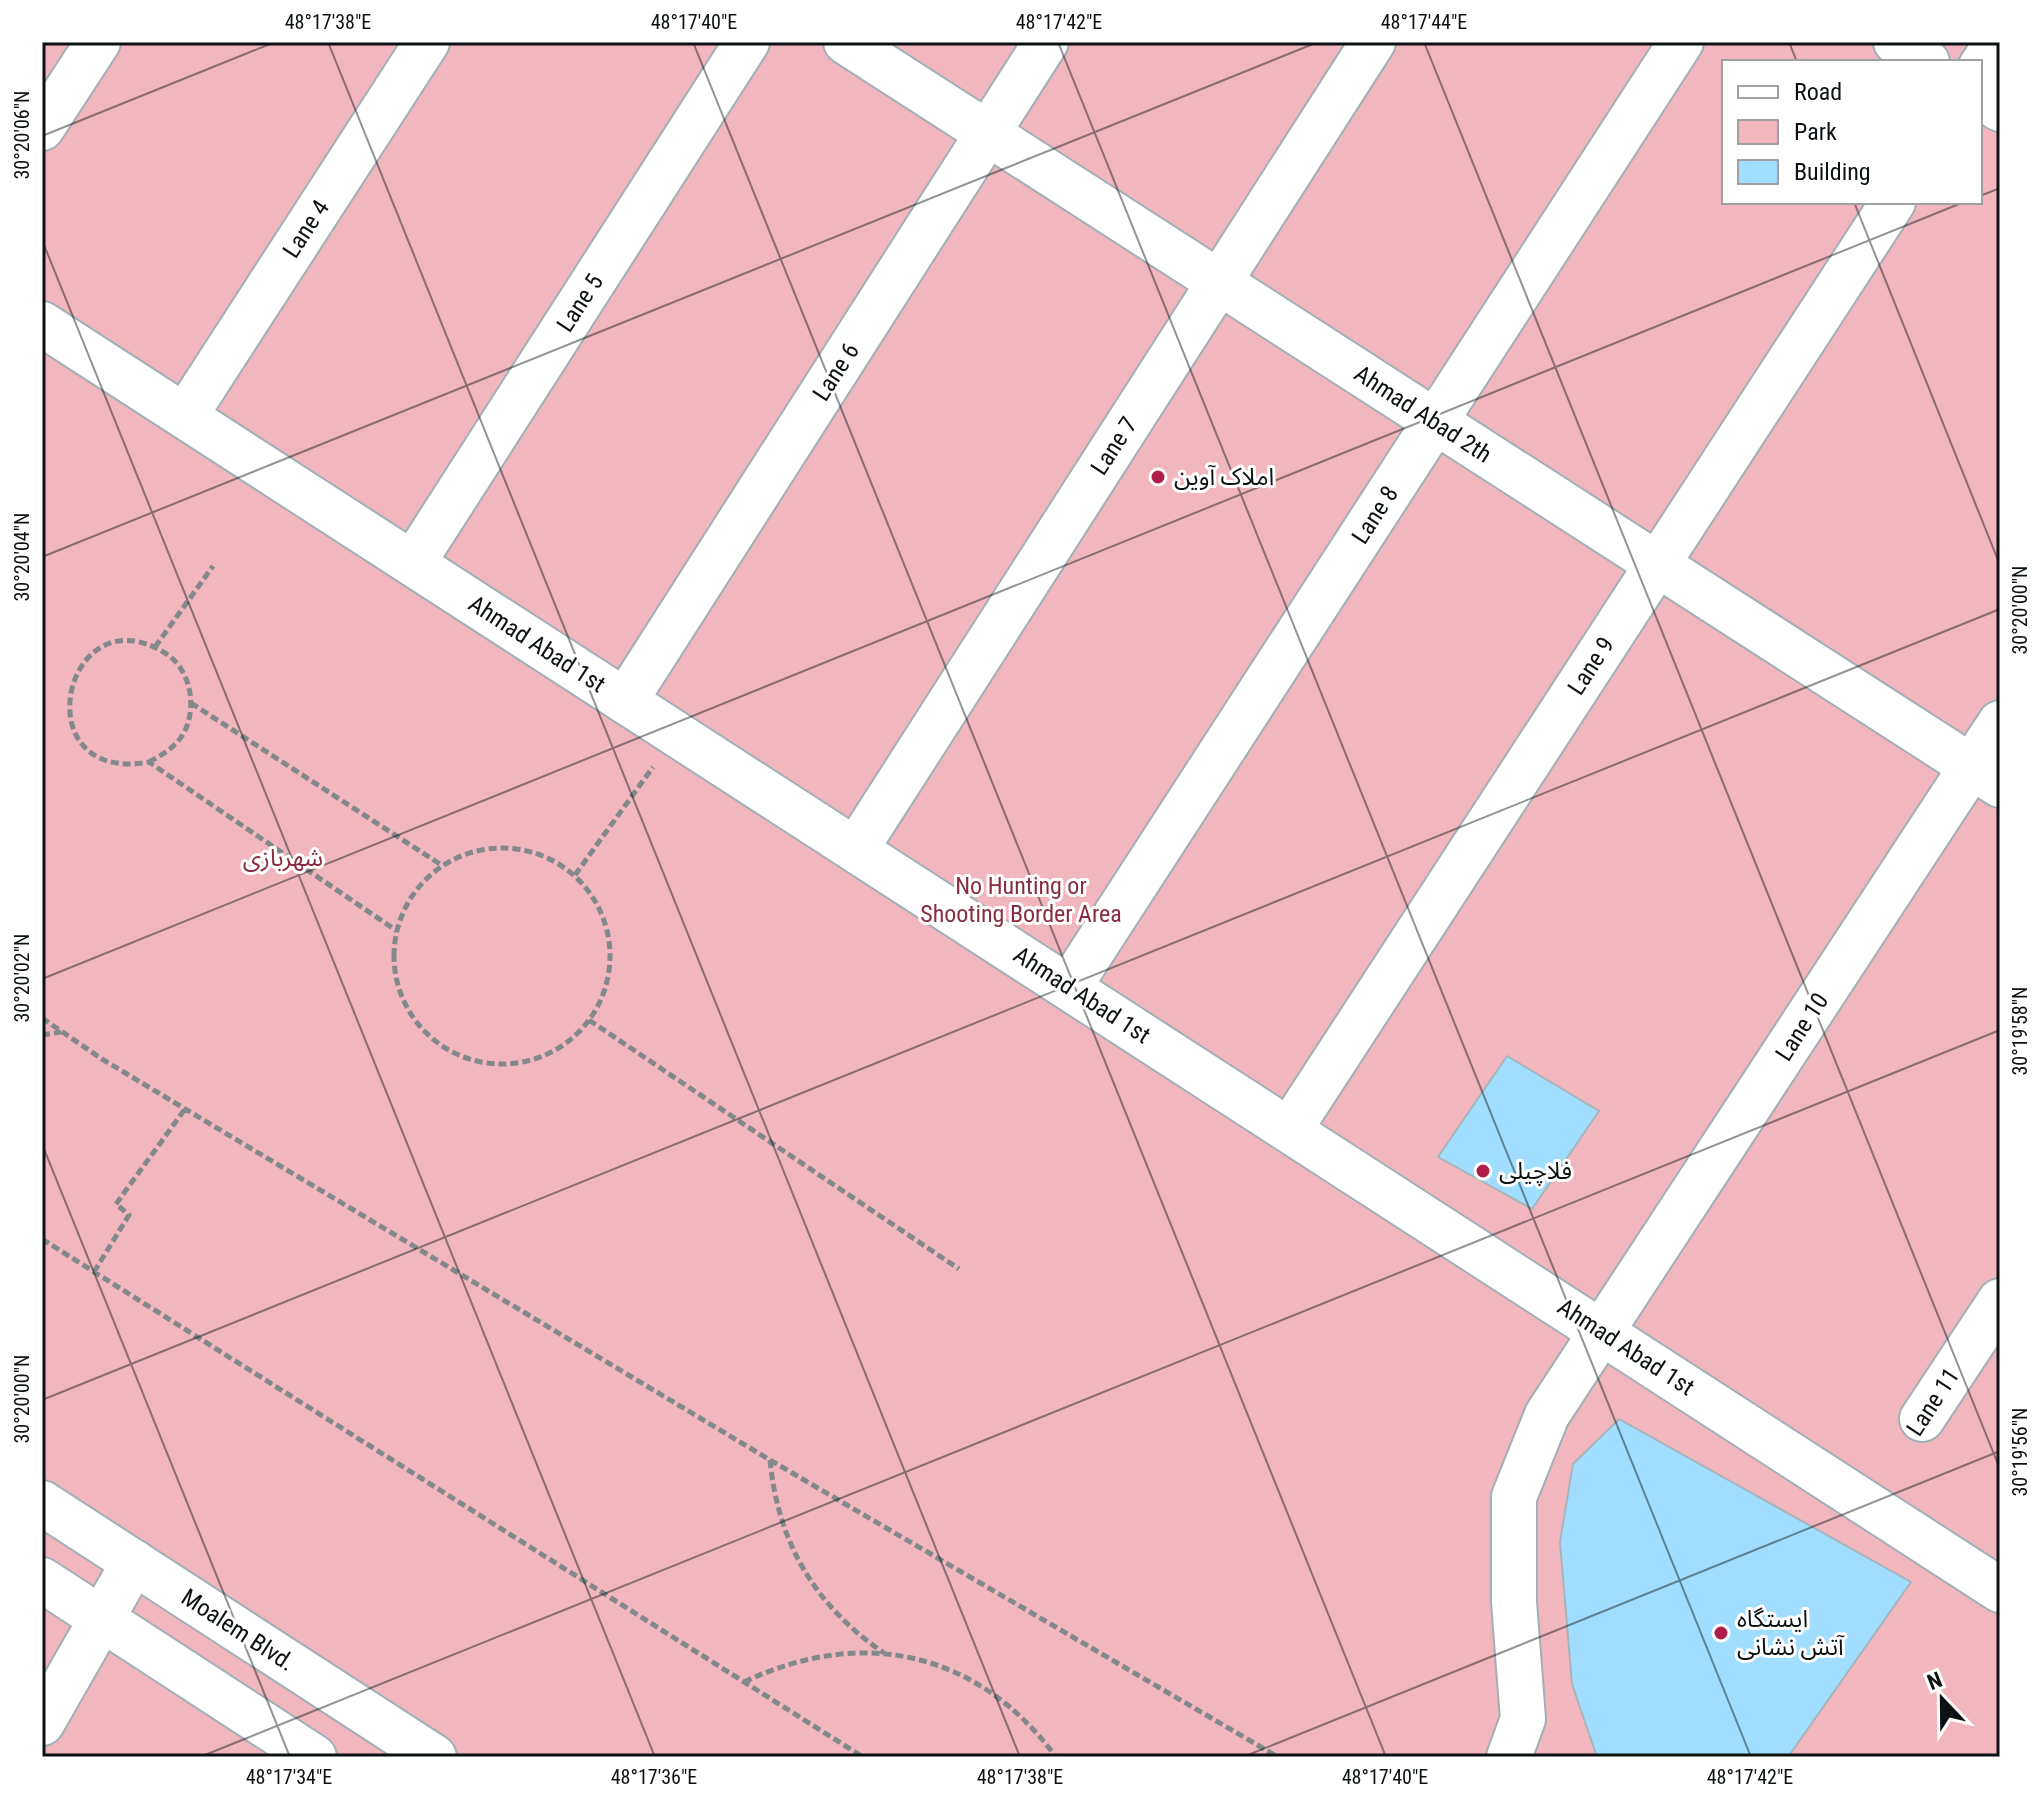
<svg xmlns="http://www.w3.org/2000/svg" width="2042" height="1799" font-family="'Roboto Condensed','Noto Sans Arabic',sans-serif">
	<rect width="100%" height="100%" fill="#f4fafd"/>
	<!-- green -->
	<path fill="#f2b6be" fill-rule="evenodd" d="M42 42H2000V1757H42ZM1724 62H1980V202H1724Z"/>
	<!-- building -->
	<path fill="#a1ddfe" stroke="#a6b4bb" stroke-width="2" d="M1507 1056 1599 1111 1532 1209 1438 1157Z
		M1619 1419 1911 1582 1788 1757H1597L1572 1684 1560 1542 1573 1464Z"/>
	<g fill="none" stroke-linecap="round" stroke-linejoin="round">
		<!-- street casing -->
		<g stroke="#a2afb7" stroke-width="48">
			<path id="street" d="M846 42 2000 785
				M1896 42 1927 62
				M1980 68 1997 42
				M1980 96 2000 109
				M42 128 98 42
				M413 563 747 42
				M625 701 1046 42
				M1069 987 1681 42
				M1290 1129 1893 202
				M1922 1419 2000 1301"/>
		</g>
		<!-- secondary casing -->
		<g stroke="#a2afb7" stroke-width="48">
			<path id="secondary" d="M42 324 2000 1590
				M185 416 427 42
				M856 849 1373 42
				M42 1503 434 1757
				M42 1580 314 1757
				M42 1723 134 1562
				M1509 1757 1523 1719 1514 1602V1497L1547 1415 2000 723"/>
		</g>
		<!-- path -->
		<path stroke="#82888b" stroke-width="5" stroke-dasharray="8 4" stroke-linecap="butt" d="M155 647 213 566
			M191 703 443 866
			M149 762C160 756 171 750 179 740 199 715 193 670 165 653 64 590 21 785 149 762L397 931
			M394 956a108 108 0 1 1 216 0a108 108 0 1 1-216 0Z
			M575 875 653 767
			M42 1018 102 1059 770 1460 1278 1757
			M589 1020 959 1269
			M42 1035 61 1032
			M42 1239 863 1757
			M94 1272 129 1215 116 1204 185 1109
			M770 1460C778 1543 815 1606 884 1653
			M744 1682C862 1626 978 1651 1056 1757"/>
		<!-- street -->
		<use href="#street" stroke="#fff" stroke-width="44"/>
		<!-- secondary -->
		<use href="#secondary" stroke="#fff" stroke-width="44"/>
	</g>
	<!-- ticks -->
	<path fill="none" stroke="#0c1114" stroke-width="2" stroke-opacity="0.45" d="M328 42 1020 1757M693 42 1386 1757M1058 42 1751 1757M1424 42 2000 1469M1789 42 1797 62M42 136 275 42M1980 196 2000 188M1854 202 2000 565M42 240 655 1757M42 557 1318 42M42 979 1964 202M42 1144 290 1757M42 1400 2000 609M200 1757 2000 1030M1243 1757 2000 1451"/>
	<!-- markers -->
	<g fill="#af1d4b" stroke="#fff" stroke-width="3">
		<circle cx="1158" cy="477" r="8"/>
		<circle cx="1483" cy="1171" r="8"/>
		<circle cx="1721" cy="1633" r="8"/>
	</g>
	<g text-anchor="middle" stroke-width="6" stroke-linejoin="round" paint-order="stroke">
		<!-- street labels -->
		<g font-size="24" fill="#0c1114" stroke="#fff">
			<text transform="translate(306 229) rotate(-57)" y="8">Lane 4</text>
			<text transform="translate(580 303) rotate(-57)" y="8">Lane 5</text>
			<text transform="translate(836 372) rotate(-57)" y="8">Lane 6</text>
			<text transform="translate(1423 414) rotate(33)" y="8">Ahmad Abad 2th</text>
			<text transform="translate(1114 446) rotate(-57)" y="8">Lane 7</text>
			<text transform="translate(1375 515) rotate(-57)" y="8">Lane 8</text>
			<text transform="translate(537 644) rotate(33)" y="8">Ahmad Abad 1st</text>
			<text transform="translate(1591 666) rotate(-57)" y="8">Lane 9</text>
			<text transform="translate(1082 995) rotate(33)" y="8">Ahmad Abad 1st</text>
			<text transform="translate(1802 1027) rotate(-57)" y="8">Lane 10</text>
			<text transform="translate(1626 1347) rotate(33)" y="8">Ahmad Abad 1st</text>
			<text transform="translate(1933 1402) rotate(-57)" y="8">Lane 11</text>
			<text transform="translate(238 1630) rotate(33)" y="8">Moalem Blvd.</text>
		</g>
		<!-- poi labels -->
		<g font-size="24" fill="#0c1114" stroke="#fff" text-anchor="start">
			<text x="1174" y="485">املاک آوین</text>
			<text x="1499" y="1179">فلاچیلی</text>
			<text x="1737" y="1627">ایستگاه<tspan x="1737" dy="28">آتش نشانی</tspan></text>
		</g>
		<!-- park labels -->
		<g font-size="24" fill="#882c42" stroke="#fff">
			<text x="283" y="866">شهربازی</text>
			<text x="1021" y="894">No Hunting or<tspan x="1021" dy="28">Shooting Border Area</tspan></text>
		</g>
	</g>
	<!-- border -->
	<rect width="2042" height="1799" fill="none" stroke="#ffffff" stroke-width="88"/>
	<!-- legend -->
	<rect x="1722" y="60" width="260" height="144" fill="#ffffff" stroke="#9ea0a1" stroke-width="2"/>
	<rect x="1738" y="86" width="40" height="12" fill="#ffffff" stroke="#9ea0a1" stroke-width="2"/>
	<text x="1794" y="100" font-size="24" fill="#0c1114">Road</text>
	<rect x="1738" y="120" width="40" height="24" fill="#f2b6be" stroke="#9ea0a1" stroke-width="2"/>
	<text x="1794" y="140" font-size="24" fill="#0c1114">Park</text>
	<rect x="1738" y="160" width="40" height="24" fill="#a1ddfe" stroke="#9ea0a1" stroke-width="2"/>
	<text x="1794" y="180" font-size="24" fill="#0c1114">Building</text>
	<!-- north arrow -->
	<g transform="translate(1942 1699) rotate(338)" stroke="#ffffff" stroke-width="6" paint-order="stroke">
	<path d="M0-6L14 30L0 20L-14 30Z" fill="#0c1114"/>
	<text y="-12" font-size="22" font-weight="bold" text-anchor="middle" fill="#0c1114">N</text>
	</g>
	<rect x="44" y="44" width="1954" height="1711" fill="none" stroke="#0c1114" stroke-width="3"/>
	<g font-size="20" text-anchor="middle" fill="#0c1114">
		<text x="328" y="29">48°17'38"E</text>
		<text x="694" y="29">48°17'40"E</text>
		<text x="1059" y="29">48°17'42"E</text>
		<text x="1424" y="29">48°17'44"E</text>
		<text transform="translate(22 135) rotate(-90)" y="7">30°20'06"N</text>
		<text transform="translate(22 557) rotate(-90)" y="7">30°20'04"N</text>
		<text transform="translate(2020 610) rotate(-90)" y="7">30°20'00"N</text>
		<text transform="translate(22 978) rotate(-90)" y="7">30°20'02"N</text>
		<text transform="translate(2020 1031) rotate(-90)" y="7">30°19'58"N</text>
		<text transform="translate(22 1399) rotate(-90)" y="7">30°20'00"N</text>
		<text transform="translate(2020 1452) rotate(-90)" y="7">30°19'56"N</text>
		<text x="289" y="1784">48°17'34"E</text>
		<text x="654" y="1784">48°17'36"E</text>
		<text x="1020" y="1784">48°17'38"E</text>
		<text x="1385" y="1784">48°17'40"E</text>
		<text x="1750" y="1784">48°17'42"E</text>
	</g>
</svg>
